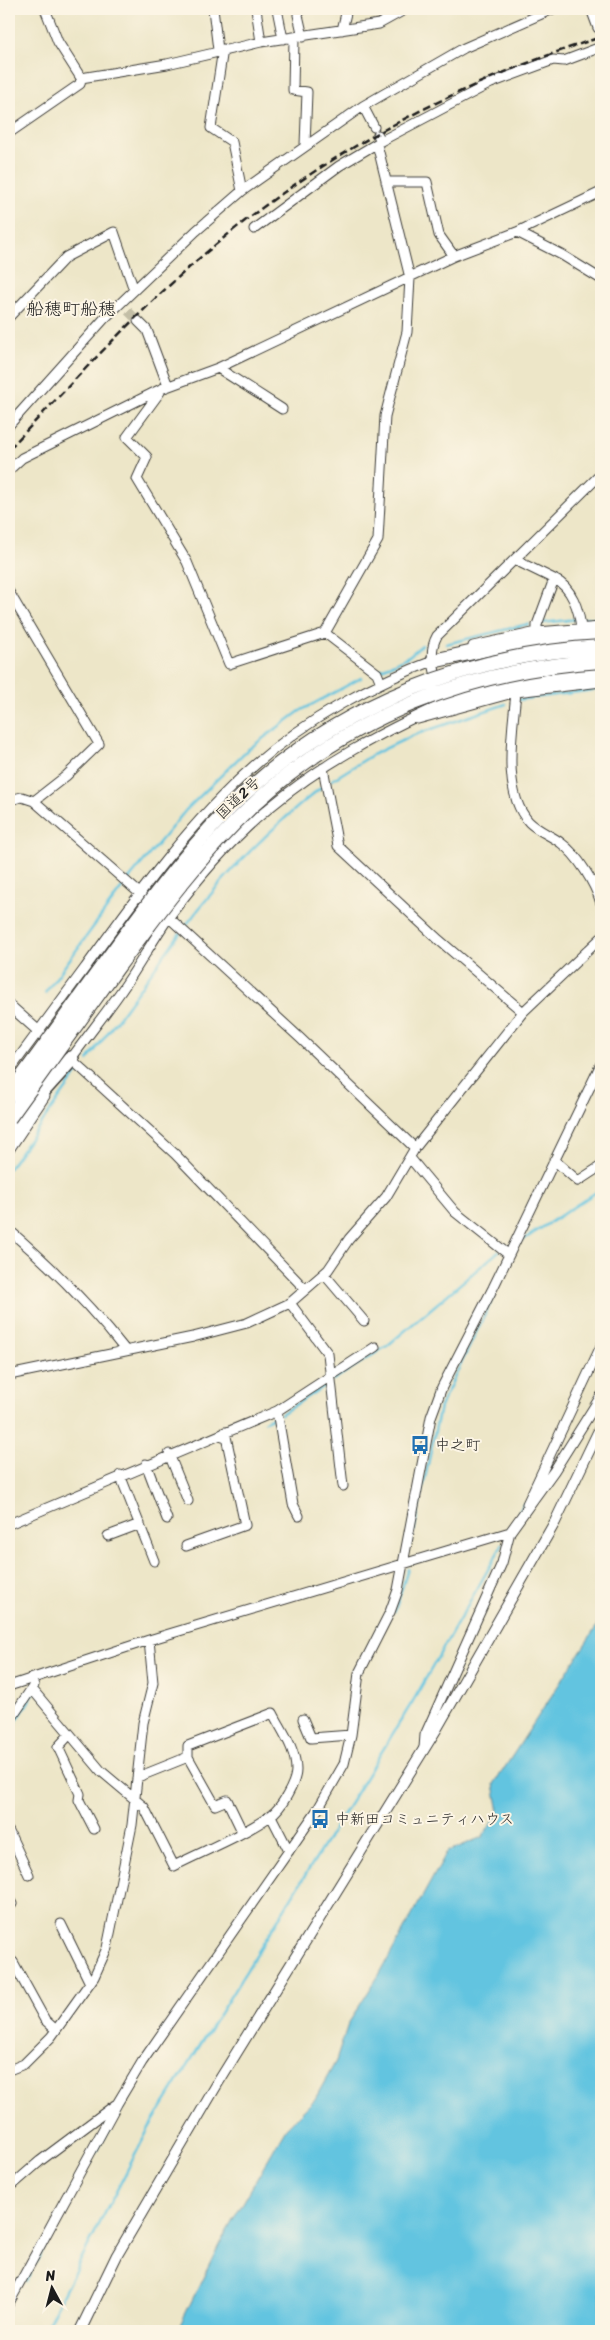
<svg xmlns="http://www.w3.org/2000/svg" width="610" height="2340" font-family="Sriracha,'Klee One',sans-serif">
	<rect width="100%" height="100%" fill="#fcf5e5"/>
	<filter id="ink" filterUnits="userSpaceOnUse"><feTurbulence type="fractalNoise" baseFrequency=".02" numOctaves="2"/><feDisplacementMap in="SourceGraphic" scale="10" xChannelSelector="R" yChannelSelector="G"/><feConvolveMatrix kernelMatrix="1 2 1 2 8 2 1 2 1" color-interpolation-filters="sRGB"/></filter>
	<filter id="wash" filterUnits="userSpaceOnUse"><feTurbulence type="fractalNoise" baseFrequency=".0096" numOctaves="4" result="noise"/><feDisplacementMap in="SourceGraphic" scale="20" xChannelSelector="R" yChannelSelector="G"/><feGaussianBlur stdDeviation="1.12" result="paint"/><feColorMatrix in="noise" values="0 0 0 0 0 0 0 0 0 0 0 0 0 0 0 0 0 1.4 0 .05"/><feComposite in="paint" operator="in"/></filter>
	<g filter="url(#wash)">
		<rect width="100%" height="100%" fill="#ede6c8"/>
		<!-- water -->
		<path fill="#62c4e0" stroke="#3f707e" d="M601 1616V2331H177L220 2243 286 2128 315 2099 336 2061 348 2024 379 1975 447 1852 482 1837 499 1812 494 1784 595 1629Z"/>
		<g fill="none" stroke-linecap="round" stroke-linejoin="round">
			<!-- stream -->
			<path stroke="#62c4e0" stroke-width="2.5" d="M583 619 601 618
				M542 623 577 619
				M446 644 528 624
				M380 670 409 656 422 645
				M518 700 601 689
				M332 780 374 754 414 735 506 704
				M129 879 186 810 246 751 300 711 361 678
				M187 924C228 870 271 828 324 785
				M45 993 124 885
				M88 1060 180 933
				M9 1168 79 1071
				M520 1242 601 1189
				M333 1380 387 1346 499 1251
				M281 1414 329 1383
				M265 1421 276 1416
				M519 1513 524 1503
				M9 1530 15 1526
				M414 1531 440 1407 494 1296
				M395 1611 408 1569
				M9 1733 41 1682
				M96 2152 148 2062 171 2028
				M35 2264 48 2241
				M26 2281 31 2271
				M9 2312V2311
				M44 2331 149 2128 413 1701 502 1545"/>
		</g>
	</g>
	<g filter="url(#ink)">
		<g fill="none" stroke-linecap="round" stroke-linejoin="round">
			<!-- minor-tunnel -->
			<path stroke="#c3bea6" stroke-width="9" stroke-dasharray="9 4.5" stroke-linecap="butt" d="M128 311 138 321"/>
			<!-- minor casing -->
			<g stroke="#3b3a36" stroke-width="11">
				<path id="minor" d="M45 9 58 42 81 78
					M213 9 218 50
					M256 9 261 42
					M277 9 283 39
					M300 9 298 15 303 37
					M591 9 598 28
					M342 30 347 9
					M294 38 293 90 307 92 305 145
					M223 49 211 128 232 142 242 191
					M363 106 374 127
					M9 133 80 84 81 78 167 64 261 42 379 24 406 9
					M381 141 491 83 553 60 564 61 601 47
					M377 144 410 278 407 332 385 416 378 540 325 633 377 673 381 683
					M386 182H427L439 235 454 256
					M254 229 339 166 381 141 378 135
					M517 232 562 255 601 279
					M9 317 66 257 114 232 134 290
					M138 321 147 330 168 386
					M218 368 282 409
					M160 392 127 437 147 457 137 479 187 562 229 664 325 633
					M9 425 104 319 196 231 242 191 363 106 464 48 553 9
					M9 470 22 458 161 389 218 368 454 256 517 232 601 192
					M515 560 554 579 537 625V632
					M554 579C572 587 579 610 581 628
					M9 592 99 744 66 776 34 801
					M473 646 537 632 601 627
					M438 684C434 667 428 652 437 636L601 474
					M516 692C513 729 501 792 529 822 538 831 552 836 561 843 578 855 595 884 601 903
					M418 719 516 692 601 682
					M323 768 338 846 439 940 523 1012
					M9 800 22 797 34 801 153 905
					M165 914 300 1038 415 1148
					M71 1059 175 1154 305 1289
					M68 1063C87 1036 108 1011 126 984 141 962 154 938 169 917 198 878 231 839 269 808 323 763 380 733 443 704L442 699
					M9 1071C34 1037 60 1002 85 968 137 896 188 824 255 765 307 719 373 683 438 659
					M9 1150 45 1096
					M410 1158 455 1212 509 1255
					M554 1160 578 1181 601 1166
					M9 1230C52 1267 91 1306 126 1351
					M324 1274 364 1321
					M290 1303 328 1354 343 1486
					M9 1375 193 1337 247 1323 290 1303 328 1270 349 1239 386 1197 415 1148 523 1012 601 938
					M277 1411 293 1504 299 1516
					M169 1454 188 1501
					M146 1464 167 1519
					M120 1475 154 1561
					M527 1504 601 1346
					M9 1524 277 1411 375 1347
					M108 1536 140 1524
					M186 1546 245 1525 225 1432
					M9 1686 149 1640 510 1532
					M32 1689 101 1771 144 1807 174 1866C203 1851 244 1835 270 1816 281 1809 296 1783 296 1770 296 1749 282 1731 273 1713L188 1746V1757L138 1777
					M303 1719 311 1738 351 1735
					M9 1722 34 1685
					M70 1734 58 1747 80 1794 79 1800 94 1829
					M424 1748 425 1735 502 1563 510 1532 554 1471 601 1396
					M188 1757 215 1805 227 1800 242 1831
					M271 1816 289 1851
					M9 1832 29 1875
					M9 1899 12 1904
					M61 1924 90 1983
					M9 1960 13 1962 45 2020 56 2030
					M9 2070 24 2064 51 2037 94 1977 107 1948 132 1825 143 1723 153 1683 149 1640
					M9 2188 40 2161 115 2105
					M9 2303 117 2104 142 2062 318 1809 344 1764 351 1735 359 1673 390 1612 398 1590 431 1417 442 1387 493 1288 601 1064"/>
			</g>
			<!-- tertiary casing -->
			<g stroke="#3b3a36" stroke-width="12">
				<path id="tertiary" d="M9 1005 53 1044
					M80 2331 117 2255 219 2081 437 1728 555 1522 601 1426"/>
			</g>
			<!-- trunk casing -->
			<g stroke="#3b3a36" stroke-width="16">
				<path id="trunk" d="M433 661 510 644 601 635
					M443 704C495 686 547 676 601 672"/>
			</g>
			<!-- motorway casing -->
			<g stroke="#3b3a36" stroke-width="18">
				<path id="motorway" d="M9 1132 33 1101 71 1059"/>
			</g>
			<!-- minor -->
			<use href="#minor" stroke="#fff" stroke-width="9"/>
			<!-- tertiary -->
			<use href="#tertiary" stroke="#fff" stroke-width="10"/>
			<!-- trunk -->
			<use href="#trunk" stroke="#fff" stroke-width="14"/>
			<!-- motorway -->
			<use href="#motorway" stroke="#fff" stroke-width="15"/>
			<!-- rail -->
			<path stroke="#1c1c1c" stroke-width="2.5" stroke-dasharray="8 4" stroke-linecap="butt" d="M9 449C71 384 132 317 201 257 317 156 455 84 601 37"/>
			<!-- trunk-bridge casing -->
			<g stroke="#3b3a36" stroke-width="16" stroke-linecap="butt">
				<path id="trunk-bridge" d="M9 1095C43 1048 78 1000 112 953 153 897 194 841 244 794 341 704 470 654 601 647
					M9 1118C45 1068 81 1018 117 968 159 911 201 854 253 805 348 716 472 669 601 661"/>
			</g>
			<!-- trunk-bridge -->
			<use href="#trunk-bridge" stroke="#fff" stroke-width="14"/>
		</g>
	</g>
	<!-- icons -->
	<defs>
		<g id="bus-bare" transform="scale(1.5)"><path d="M-5-6H5V4H4V6H2V4H-2V6H-4V4H-5ZM-3.5-4V0h7V-4ZM-3.5 1.2v1.5H-2V1.2ZM2 1.2v1.5H3.5V1.2Z" fill="#1f6fb2" stroke="#fcf5e5" stroke-width="2.5" paint-order="stroke"/></g>
	</defs>
	<g fill-rule="evenodd">
		<use href="#bus-bare" x="420" y="1445"/>
		<use href="#bus-bare" x="320" y="1819"/>
	</g>
	<g text-anchor="middle" stroke-width="4" stroke-linejoin="round" paint-order="stroke">
		<!-- street labels -->
		<g font-size="15" fill="#1c1c1c" stroke="#fcf5e5">
			<text transform="translate(238 798) rotate(-43)" y="5">国道2号</text>
		</g>
		<!-- poi labels -->
		<g font-size="15" fill="#1c1c1c" stroke="#fcf5e5" text-anchor="start">
			<text x="435" y="1450">中之町</text>
			<text x="335" y="1824">中新田コミュニティハウス</text>
		</g>
		<!-- quarter labels -->
		<g font-size="18" fill="#1c1c1c" stroke="#fcf5e5">
			<text x="71" y="315">船穂町船穂</text>
		</g>
	</g>
	<!-- margin -->
	<rect width="610" height="2340" fill="none" stroke="#fcf5e5" stroke-width="30"/>
	<!-- north arrow -->
	<g transform="translate(52 2288) rotate(353)" stroke="#fcf5e5" stroke-width="4" paint-order="stroke">
	<path d="M0-4L9 19L0 12L-9 19Z" fill="#1c1c1c"/>
	<text y="-8" font-size="14" font-weight="bold" text-anchor="middle" fill="#1c1c1c">N</text>
	</g>
</svg>
